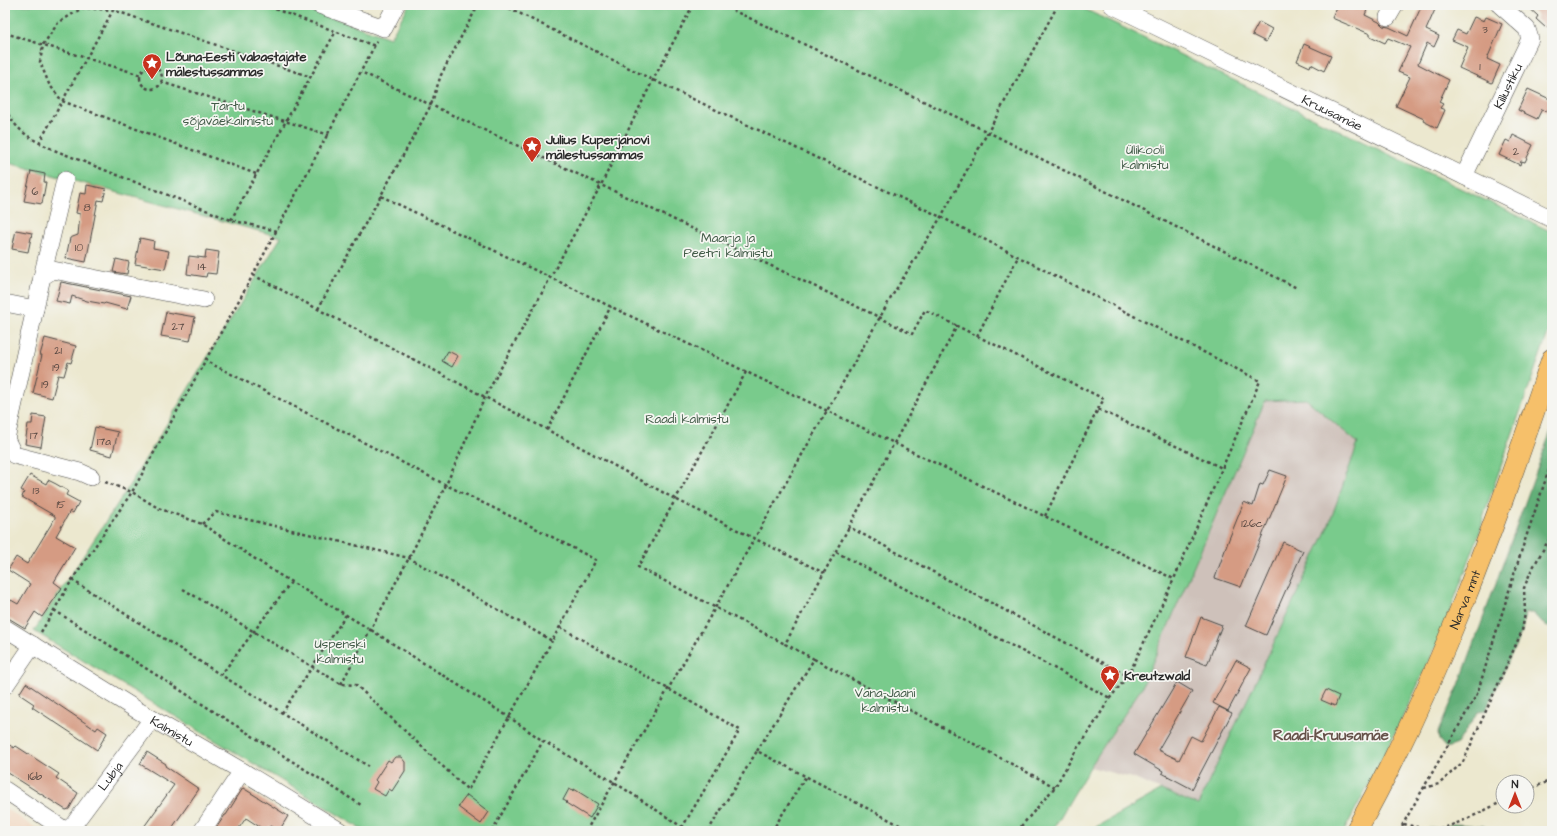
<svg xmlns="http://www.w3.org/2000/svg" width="1557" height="836" font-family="'Architects Daughter',sans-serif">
	<rect width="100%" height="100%" fill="#f6f6f2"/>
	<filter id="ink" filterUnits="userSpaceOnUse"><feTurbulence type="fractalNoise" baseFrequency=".025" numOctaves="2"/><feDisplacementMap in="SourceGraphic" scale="8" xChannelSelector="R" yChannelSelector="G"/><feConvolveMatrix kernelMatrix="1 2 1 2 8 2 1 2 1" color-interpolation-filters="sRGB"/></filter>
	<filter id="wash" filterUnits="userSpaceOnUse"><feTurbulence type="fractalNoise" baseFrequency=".012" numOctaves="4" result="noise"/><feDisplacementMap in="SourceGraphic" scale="16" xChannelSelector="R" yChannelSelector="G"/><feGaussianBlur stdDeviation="0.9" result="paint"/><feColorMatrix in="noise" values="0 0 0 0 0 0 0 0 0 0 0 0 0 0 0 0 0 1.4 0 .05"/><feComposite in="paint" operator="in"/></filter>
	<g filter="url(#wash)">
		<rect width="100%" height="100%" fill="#ece8cf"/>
		<!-- built -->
		<path fill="#f1d5bd" d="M5 808 40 831H5Z"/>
		<!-- industrial -->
		<path fill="#cec1ba" d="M1306 399 1358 443 1328 527 1198 805 1132 778 1090 767 1142 687 1265 401Z"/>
		<!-- green -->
		<path fill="#79cb8c" stroke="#527b5c" d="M5 5H297L390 38 409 5H1076L1552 232V322L1485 511 1480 532 1439 640 1389 746 1344 831H1089L1161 790 1198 805 1328 527 1358 443 1306 399 1265 401 1142 687 1090 767 1052 831H365L34 631 124 494 281 237 5 162Z"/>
		<!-- forest -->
		<path fill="#62af78" stroke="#466d52" d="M1552 428V628L1542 623 1533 613H1525L1522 631 1486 710 1478 711 1457 744 1446 748 1439 740 1438 732 1459 685Z
			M1453 824 1483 826 1494 831H1428L1429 828H1440Z"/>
		<g id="blocks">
			<!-- building -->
			<path fill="#d59b83" d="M1338 5H1355L1367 10 1365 15 1379 22 1383 26 1389 27 1408 36 1422 5H1437L1426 30 1439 36 1434 47 1427 43 1418 64 1449 80 1439 102 1443 104 1440 108 1445 110 1437 128 1423 121 1424 119 1396 106 1410 77 1398 72 1410 47 1388 38 1385 43 1370 36V34L1332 18Z
				M1526 5H1552V22L1546 28 1536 19 1538 16Z
				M1474 17 1484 21 1486 17 1502 24 1487 59 1500 65 1492 83 1459 68 1468 47 1452 40 1457 30 1466 34Z
				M1259 22 1272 29 1266 42 1252 35Z
				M1304 44 1331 56 1324 71 1311 64 1310 67 1297 61Z
				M1528 89 1552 100 1547 112 1542 109 1537 119 1518 110Z
				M1513 135 1533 145 1525 162 1521 161 1520 165 1499 155 1506 140 1510 142Z
				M31 171 45 174 44 182H46L42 204 24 201Z
				M87 185 106 189 103 201 98 200 86 262 66 258 70 238 78 235 80 214 76 213 80 193 86 194Z
				M16 230 32 233 28 252 12 249Z
				M140 238 154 241 153 248 169 251 165 269 135 264Z
				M206 250 219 252 216 274 207 273 206 277 187 274 189 256 205 258Z
				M116 259 129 262 127 274 113 272Z
				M61 282 131 296 127 309 105 303 104 304 87 301 72 296 70 304 56 301Z
				M166 312 195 317 190 341 161 336Z
				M45 338 76 346 71 363 68 362 64 376 58 375 52 398 33 393 42 355H40Z
				M448 351 458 356 452 367 442 361Z
				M33 415 46 417 41 447 25 444 28 424H32Z
				M95 427 118 432 112 456 90 450Z
				M1270 470 1287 476 1241 587 1215 578 1229 539 1244 502 1253 506 1260 484 1263 485Z
				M30 475 46 484 48 480 56 484 68 491 66 495 79 502 73 513 70 511 56 536 75 547 54 582 62 588 42 617 35 612 25 628 5 616V609L11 600 18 604 30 584 8 570 16 557 27 564 55 518V516L22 497 24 492 21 490Z
				M1283 542 1303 551 1266 635 1246 626Z
				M1201 617 1222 625 1207 665 1186 657Z
				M1236 660 1251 668 1228 711 1213 703Z
				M1177 682 1192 691 1158 750 1179 760 1191 736 1201 741 1219 707 1232 713 1192 789 1162 773 1163 771 1134 754Z
				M26 683 96 730 98 727 107 733 97 750 32 707 34 704 19 694Z
				M1326 690 1339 696 1335 706 1321 700Z
				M5 742 14 748 16 746 59 774 56 778 78 793 69 809 66 810 5 771Z
				M147 752 166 764 165 766 199 789 170 831H141L174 785 140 764Z
				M395 757H401L405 762V771L392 791 389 789 385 796 373 789 377 782 375 780 388 760 391 762Z
				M243 788 288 816 279 831 270 826 266 831 246 818 237 831H214L225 815H226Z
				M569 789 573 791 574 789 598 804 590 818 566 803 567 802 563 800Z
				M467 795 489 812 481 824 458 807Z"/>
		</g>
	</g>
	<g filter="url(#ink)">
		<use href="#blocks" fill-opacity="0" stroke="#484744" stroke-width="1"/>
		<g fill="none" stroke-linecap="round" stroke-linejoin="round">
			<!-- minor casing -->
			<g stroke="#484744" stroke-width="18">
				<g id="minor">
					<path d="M319 5 384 28 396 5"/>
					<path id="s1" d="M1112 5 1552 219"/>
					<path d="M1388 17 1395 5"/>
					<path id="s2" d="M1464 176 1530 39 1527 29 1500 5"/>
					<path d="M42 277 65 180"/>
					<path d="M5 303 35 309"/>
					<path d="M91 477 80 472 14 455 6 439 42 277 53 270 204 300"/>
					<path id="s3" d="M5 628 137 710 242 771 340 831"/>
					<path d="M5 686 33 645"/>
					<path d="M5 790 66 831"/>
					<path id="s4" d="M67 831 74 824 152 719"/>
					<path d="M202 831 242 771"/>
				</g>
			</g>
			<!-- major casing -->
			<g stroke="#484744" stroke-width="22">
				<g id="major">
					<path id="s5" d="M1356 831C1439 682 1497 520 1552 359"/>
				</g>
			</g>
			<!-- path -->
			<path stroke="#484744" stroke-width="2.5" stroke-dasharray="3 3" stroke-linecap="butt" d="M264 5 375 46
				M693 5 653 80 601 185 881 318 912 334 925 310 957 326
				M722 5 988 132 1297 288
				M5 33 141 75
				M140 78a11 11 0 1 1 22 0a11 11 0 1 1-22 0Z
				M161 82 329 135
				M5 109C18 133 31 139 54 150L231 220 277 231
				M39 143 116 5
				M256 174 62 101 49 84 40 62 43 45 58 23 82 8 113 10 311 77
				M381 196 894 443 1174 579 1260 381 941 217 653 80 503 5
				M231 220 336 31
				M253 275 582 448 675 499 824 573
				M318 309 431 105 441 75 478 5
				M977 336 1018 257
				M746 372 638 567 785 644
				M1098 409 1104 399 957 326 849 527 1128 676 1174 579
				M547 430 611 306
				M105 482 132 492 158 508 202 524 278 574 371 630 509 717 543 741 614 782 688 831
				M1045 516 1098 409 1222 468
				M202 524 216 512 409 558 552 641 596 560 537 529 446 485 206 361
				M836 552 1110 698
				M72 580 221 675
				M291 582 221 675 368 766
				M183 589 341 684 356 685 468 790 552 641
				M54 610 361 805
				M560 627 740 730 680 831
				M41 632 72 580 132 492 253 275 377 41
				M814 659 1055 787
				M341 684 409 558 446 485 485 397 601 185 361 72
				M282 713 346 615
				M757 751 814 659 785 644 849 527
				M1424 788 1439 784 1463 762 1522 631 1525 613 1524 588 1531 571 1552 534
				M1527 790 1552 780
				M1404 824C1415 827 1429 830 1440 828 1456 826 1487 809 1503 801
				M492 831 543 741
				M586 831 715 608 892 296 941 217 1058 5
				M708 831 757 751 911 831
				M772 831 806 776
				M1017 831 1055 787 1078 747 1086 737 1110 698 1128 676
				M1399 831 1477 694 1522 549 1552 461"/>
			<!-- minor -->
			<use href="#minor" stroke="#fff" stroke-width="17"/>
			<!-- major -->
			<use href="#major" stroke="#f6c06b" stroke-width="21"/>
		</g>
	</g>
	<!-- icons -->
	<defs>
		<g id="sight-pin" transform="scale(1)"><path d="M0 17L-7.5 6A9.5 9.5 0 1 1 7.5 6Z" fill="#c8321e" stroke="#f6f6f2"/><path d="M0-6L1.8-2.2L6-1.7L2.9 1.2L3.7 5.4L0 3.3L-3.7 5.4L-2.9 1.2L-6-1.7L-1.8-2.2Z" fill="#fff"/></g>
	</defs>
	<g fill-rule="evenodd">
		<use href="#sight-pin" x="152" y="63"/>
		<use href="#sight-pin" x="532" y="146"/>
		<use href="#sight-pin" x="1110" y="675"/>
	</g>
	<g text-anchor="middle" stroke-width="3.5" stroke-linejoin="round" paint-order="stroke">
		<!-- number labels -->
		<g font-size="11" fill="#564741">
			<text x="1485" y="33">3</text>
			<text x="1480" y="70">1</text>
			<text x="1516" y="155">2</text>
			<text x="35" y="195">6</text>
			<text x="87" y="211">8</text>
			<text x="79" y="251">10</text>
			<text x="202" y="270">14</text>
			<text x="178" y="330">27</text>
			<text x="58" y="354">21</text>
			<text x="56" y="371">19</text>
			<text x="45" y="388">19</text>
			<text x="34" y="439">17</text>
			<text x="104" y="445">17a</text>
			<text x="36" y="494">13</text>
			<text x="61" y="508">15</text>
			<text x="1252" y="527">126c</text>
			<text x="35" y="780">16b</text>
		</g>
		<!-- poi labels -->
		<g font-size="13" font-weight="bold" fill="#2b2b2b" stroke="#f6f6f2" text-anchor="start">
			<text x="166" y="61">Lõuna-Eesti vabastajate<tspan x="166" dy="15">mälestussammas</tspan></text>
			<text x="546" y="144">Julius Kuperjanovi<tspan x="546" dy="15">mälestussammas</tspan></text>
			<text x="1124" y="680">Kreutzwald</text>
		</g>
		<!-- street labels -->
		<g font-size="13" fill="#2b2b2b" stroke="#f6f6f2">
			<text dy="5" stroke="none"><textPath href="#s2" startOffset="100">Killustiku</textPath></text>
			<text dy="5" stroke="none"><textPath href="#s1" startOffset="245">Kruusamäe</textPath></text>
			<text dy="5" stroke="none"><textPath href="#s5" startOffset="256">Narva mnt</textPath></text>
			<text dy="5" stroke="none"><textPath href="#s3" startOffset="196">Kalmistu</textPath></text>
			<text dy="5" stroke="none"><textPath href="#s4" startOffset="70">Lubja</textPath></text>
		</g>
		<!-- park labels -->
		<g font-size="13" fill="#425b48" stroke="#f6f6f2">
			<text x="228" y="110">Tartu<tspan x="228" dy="15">sõjaväekalmistu</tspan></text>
			<text x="1145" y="154">Ülikooli<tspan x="1145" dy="15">kalmistu</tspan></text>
			<text x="728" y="242">Maarja ja<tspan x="728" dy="15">Peetri kalmistu</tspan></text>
			<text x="687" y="423">Raadi kalmistu</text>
			<text x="340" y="648">Uspenski<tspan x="340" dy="15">kalmistu</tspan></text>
			<text x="885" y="697">Vana-Jaani<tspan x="885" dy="15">kalmistu</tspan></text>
		</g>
		<!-- quarter labels -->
		<g font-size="15" font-weight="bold" fill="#66524a" stroke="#f6f6f2">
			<text x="1331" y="740">Raadi-Kruusamäe</text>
		</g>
	</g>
	<!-- margin -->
	<rect width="1557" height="836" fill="none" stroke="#f6f6f2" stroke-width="20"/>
	<!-- north arrow -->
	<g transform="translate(1515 794)"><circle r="19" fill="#f6f6f2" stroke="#a5a5a2"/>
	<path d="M0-3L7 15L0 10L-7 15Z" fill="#c8321e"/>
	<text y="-6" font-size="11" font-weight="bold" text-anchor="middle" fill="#2b2b2b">N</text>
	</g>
</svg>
